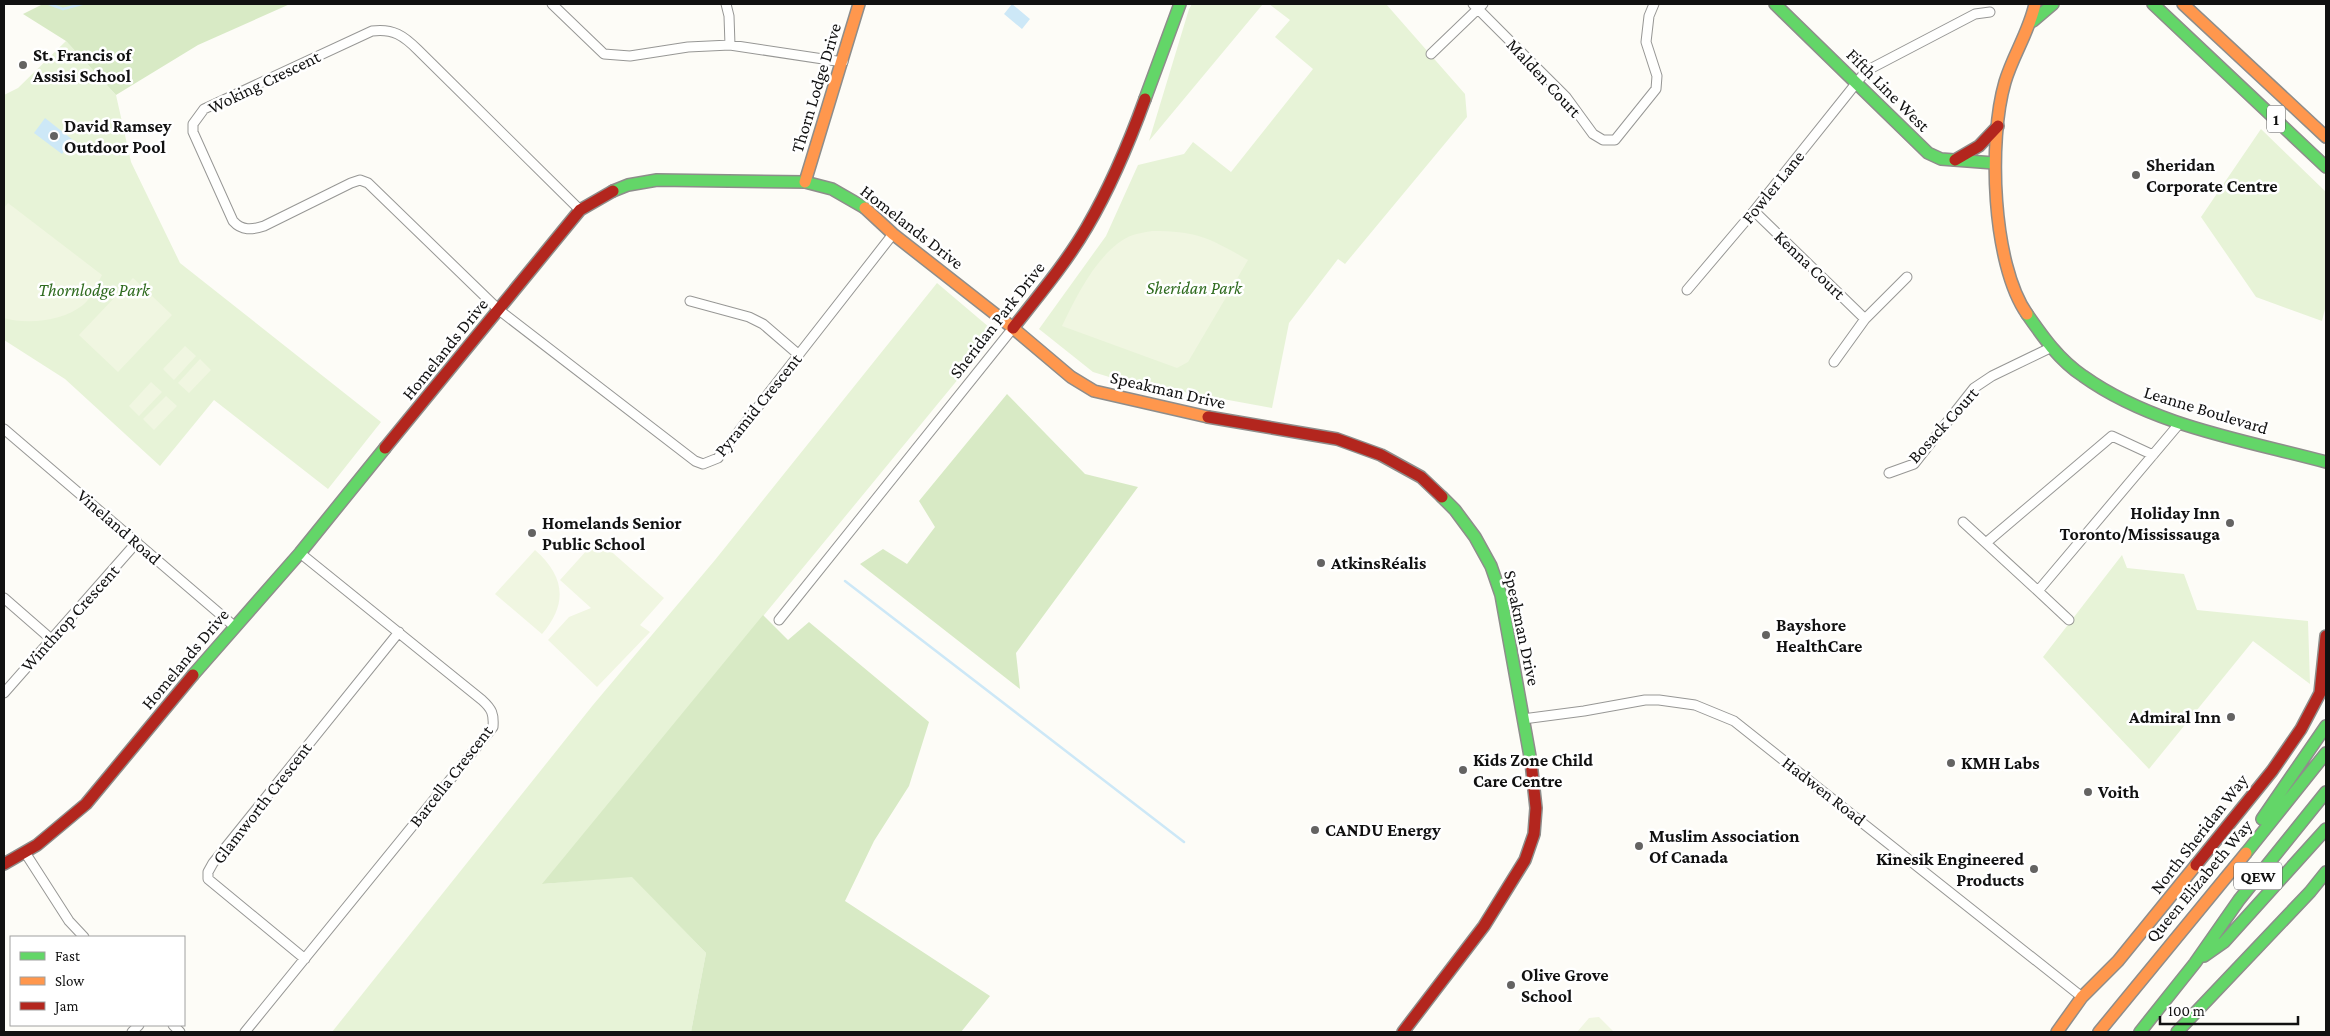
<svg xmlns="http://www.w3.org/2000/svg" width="2330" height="1036" font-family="'Crimson Pro',serif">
	<rect width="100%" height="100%" fill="#fdfcf7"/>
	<!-- green -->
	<path fill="#e7f3d7" d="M1192 4H1263L1149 141 1189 9Z
		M1269 4H1386L1465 94 1467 117 1345 264 1338 259 1289 323 1272 408 1119 380 1093 372 1039 329 1106 236 1138 165 1184 154 1193 142 1231 172 1313 69 1275 37 1290 20Z
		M66 41 116 95 131 162 180 263 381 422 328 489 214 400 160 466 65 379 4 340V95L18 88Z
		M2261 129 2326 192V305L2322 321 2256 297 2201 217Z
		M937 283 996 333 543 884 632 876 706 953 691 1032H332L593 705 715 560Z
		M2122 555 2127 568 2184 574 2197 610 2308 621 2310 684 2253 641 2149 769 2043 657Z"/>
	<!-- forest -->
	<path fill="#d8eac5" d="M43 4H290L198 45 116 95 66 41 23 14Z
		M1007 394 1085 474 1138 487 1016 653 1020 689 860 564 883 549 907 564 935 527 919 501Z
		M763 615 788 640 809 622 929 722 909 786 874 841 845 901 990 996 961 1032H691L706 953 632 877 542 884Z"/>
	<!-- pitch -->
	<path fill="#f0f6e1" d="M8 203 102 275C97 284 91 299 83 305 63 321 28 325 4 318V208Z
		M1152 231C1198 231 1209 238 1248 260L1188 362 1177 368 1062 326C1076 297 1100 247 1133 235 1139 233 1146 232 1152 231Z
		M133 278 172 315 118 372 79 335Z
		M185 346 196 356 174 380 163 369Z
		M200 359 211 370 189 393 178 383Z
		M151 382 162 392 139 416 129 406Z
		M166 396 177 406 154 430 143 419Z
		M597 539 664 598 640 625 650 632 597 687 548 640 569 617 591 608 560 580Z
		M535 550C565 576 568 604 542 634L495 594Z
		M1599 1017 1614 1032H1577L1589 1018Z"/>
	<!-- water -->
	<path fill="#cde8f7" d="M1012 4 1030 19 1022 29 1004 14Z
		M45 118 73 140 62 154 34 133Z"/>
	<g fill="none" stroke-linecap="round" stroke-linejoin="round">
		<!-- stream -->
		<path stroke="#cde8f7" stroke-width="2.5" d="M49 4 63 9 82 4
			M845 581 1184 842"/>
		<!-- street casing -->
		<g stroke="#979795" stroke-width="11">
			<path id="street" d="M552 4 604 54 630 56 688 47 730 45 843 62
				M726 4 729 16 730 45
				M1473 4 1566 97 1593 134 1603 140H1615L1656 89 1657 76 1646 42 1649 16 1654 4
				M1431 54 1483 4
				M580 210 418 50C404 36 393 28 372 31L204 109 193 124V132L233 221C242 231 252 230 264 226L351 183 360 180 368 183 499 310 695 461 703 464 718 458 893 234
				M1754 211 1865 319
				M1687 290 1754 211 1866 71 1975 14 1990 12
				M690 301 749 317 763 324 799 355
				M1834 362 1865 319 1907 277
				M4 429 234 626
				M1889 473 1914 464 1974 388 1992 376 2050 348
				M1963 522 2038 591 2179 424
				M1987 542 2112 436 2153 455
				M2038 591 2069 620
				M4 598 51 639
				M779 620 1013 328
				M4 693 137 542
				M1523 719 1584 711 1645 700H1659L1695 705 1734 721 2082 997
				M26 854 69 921 84 937
				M305 959 208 879V872L213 863 399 632
				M173 1025 180 1032
				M132 1032 139 1025
				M245 1032 493 727C494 714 492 709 482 700L300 553"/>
		</g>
		<!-- fast casing -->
		<g stroke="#8e8d8b" stroke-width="14">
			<path id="fast" d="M1775 4 1928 153 1941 159 1994 163
				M2153 4 2326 167
				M2033 21 2053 4
				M1145 99 1180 4
				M613 191 628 185 657 180 805 182 832 189 865 208
				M2027 314C2043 337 2059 360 2083 376 2153 426 2244 440 2326 462
				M1442 497 1455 510 1475 537 1491 566 1501 595 1531 762
				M193 675 300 553 385 448
				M2262 819 2326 726
				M2246 853 2326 753
				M2204 956 2224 942 2326 829
				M2140 1032 2195 963 2239 900 2326 792
				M2177 1032 2310 892 2326 872"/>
		</g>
		<!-- slow casing -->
		<g stroke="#8e8d8b" stroke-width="14">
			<path id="slow" d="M2183 4 2326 137
				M805 182 859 4
				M865 208 893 234 1013 328 1071 377 1094 391 1208 417
				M2027 314C1992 264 1988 140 2005 82 2013 55 2029 32 2035 4
				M2057 1032 2082 997 2118 961 2196 865
				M2099 1032 2246 853"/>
		</g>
		<!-- jam casing -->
		<g stroke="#8e8d8b" stroke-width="14">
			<path id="jam" d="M1955 160 1979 146 1998 126
				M1013 328C1039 295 1066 263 1087 227 1111 186 1129 143 1145 99
				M1208 417 1337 439 1381 455 1421 477 1442 497
				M385 448 580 210 613 191
				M4 864 37 845 86 804 193 675
				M2196 865 2272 771 2301 729 2320 693 2326 636
				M1403 1032 1484 926 1525 860 1534 834 1536 808 1531 762"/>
		</g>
		<!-- street -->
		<use href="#street" stroke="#fffffe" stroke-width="9"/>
		<!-- fast -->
		<use href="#fast" stroke="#63d668" stroke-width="11"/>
		<!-- slow -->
		<use href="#slow" stroke="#ff974d" stroke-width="11"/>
		<!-- jam -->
		<use href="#jam" stroke="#b3261e" stroke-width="11"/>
	</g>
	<!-- markers -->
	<g fill="#646362" stroke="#fff" stroke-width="2">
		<circle cx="23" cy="65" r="5"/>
		<circle cx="54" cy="136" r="5"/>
		<circle cx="2136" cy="175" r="5"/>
		<circle cx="2230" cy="523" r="5"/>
		<circle cx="532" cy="533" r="5"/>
		<circle cx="1321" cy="563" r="5"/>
		<circle cx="1766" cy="635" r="5"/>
		<circle cx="2231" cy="717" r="5"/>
		<circle cx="1951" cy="763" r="5"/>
		<circle cx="1463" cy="770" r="5"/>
		<circle cx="2088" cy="792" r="5"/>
		<circle cx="1315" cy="830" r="5"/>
		<circle cx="1639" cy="846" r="5"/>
		<circle cx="2034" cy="869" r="5"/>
		<circle cx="1511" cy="985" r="5"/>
	</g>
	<g text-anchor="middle" stroke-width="5" stroke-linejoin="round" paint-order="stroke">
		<!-- shield labels -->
		<g fill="#fff" stroke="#585858" stroke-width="1">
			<rect x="2267" y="105.5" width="18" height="27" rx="4"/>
			<rect x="2234" y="862.5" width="48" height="27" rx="4"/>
		</g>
		<g font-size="16" font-weight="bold" fill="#111">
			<text x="2276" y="125">1</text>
			<text x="2258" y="882">QEW</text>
		</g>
		<!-- poi labels -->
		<g font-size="18" font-weight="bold" fill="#111" stroke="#fff" text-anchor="start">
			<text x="33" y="61">St. Francis of<tspan x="33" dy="21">Assisi School</tspan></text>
			<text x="64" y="132">David Ramsey<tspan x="64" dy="21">Outdoor Pool</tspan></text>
			<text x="2146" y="171">Sheridan<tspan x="2146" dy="21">Corporate Centre</tspan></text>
			<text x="2220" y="519" text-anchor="end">Holiday Inn<tspan x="2220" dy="21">Toronto/Mississauga</tspan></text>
			<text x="542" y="529">Homelands Senior<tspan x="542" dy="21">Public School</tspan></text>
			<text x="1331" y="569">AtkinsRéalis</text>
			<text x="1776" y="631">Bayshore<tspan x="1776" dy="21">HealthCare</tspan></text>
			<text x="2221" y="723" text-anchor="end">Admiral Inn</text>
			<text x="1473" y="766">Kids Zone Child<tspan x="1473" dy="21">Care Centre</tspan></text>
			<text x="1961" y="769">KMH Labs</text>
			<text x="2098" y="798">Voith</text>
			<text x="1325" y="836">CANDU Energy</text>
			<text x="1649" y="842">Muslim Association<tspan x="1649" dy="21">Of Canada</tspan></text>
			<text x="2024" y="865" text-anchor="end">Kinesik Engineered<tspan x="2024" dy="21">Products</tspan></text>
			<text x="1521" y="981">Olive Grove<tspan x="1521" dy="21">School</tspan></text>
		</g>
		<!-- street labels -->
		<g font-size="18" fill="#111" stroke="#fff">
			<text transform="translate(1544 78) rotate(47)" y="6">Malden Court</text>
			<text transform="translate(264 82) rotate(-26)" y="6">Woking Crescent</text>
			<text transform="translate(816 88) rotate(-73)" y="6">Thorn Lodge Drive</text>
			<text transform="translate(1888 90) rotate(45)" y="6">Fifth Line West</text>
			<text transform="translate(1773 187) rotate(-51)" y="6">Fowler Lane</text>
			<text transform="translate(912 227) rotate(38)" y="6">Homelands Drive</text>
			<text transform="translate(1810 265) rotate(44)" y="6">Kenna Court</text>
			<text transform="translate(997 320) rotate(-52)" y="6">Sheridan Park Drive</text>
			<text transform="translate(445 349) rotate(-51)" y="6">Homelands Drive</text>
			<text transform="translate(1168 390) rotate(13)" y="6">Speakman Drive</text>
			<text transform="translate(758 405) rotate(-51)" y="6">Pyramid Crescent</text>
			<text transform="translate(2206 410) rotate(17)" y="6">Leanne Boulevard</text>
			<text transform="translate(1943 425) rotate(-48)" y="6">Bosack Court</text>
			<text transform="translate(119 527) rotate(41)" y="6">Vineland Road</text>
			<text transform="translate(70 618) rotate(-48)" y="6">Winthrop Crescent</text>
			<text transform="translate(1522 628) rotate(78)" y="6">Speakman Drive</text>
			<text transform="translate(185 659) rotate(-50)" y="6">Homelands Drive</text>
			<text transform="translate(451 776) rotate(-52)" y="6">Barcella Crescent</text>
			<text transform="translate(1824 791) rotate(38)" y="6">Hadwen Road</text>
			<text transform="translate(262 803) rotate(-52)" y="6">Glamworth Crescent</text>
			<text transform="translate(2199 834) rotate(-52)" y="6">North Sheridan Way</text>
			<text transform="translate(2199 881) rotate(-50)" y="6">Queen Elizabeth Way</text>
		</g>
		<!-- park labels -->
		<g font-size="18" font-style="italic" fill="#2f6b1f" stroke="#fff">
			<text x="1194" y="294">Sheridan Park</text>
			<text x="94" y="296">Thornlodge Park</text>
		</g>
	</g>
	<!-- border -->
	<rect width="2330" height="1036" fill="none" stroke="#111111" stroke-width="10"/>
	<!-- legend -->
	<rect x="10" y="936" width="175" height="90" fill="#ffffff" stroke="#a0a0a0"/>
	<rect x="20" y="952" width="25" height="8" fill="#63d668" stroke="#a0a0a0"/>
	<text x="55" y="961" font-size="15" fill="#111111">Fast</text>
	<rect x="20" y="977" width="25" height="8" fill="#ff974d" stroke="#a0a0a0"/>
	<text x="55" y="986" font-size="15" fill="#111111">Slow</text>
	<rect x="20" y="1002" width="25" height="8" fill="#b3261e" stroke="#a0a0a0"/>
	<text x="55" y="1011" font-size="15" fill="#111111">Jam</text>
	<!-- scale -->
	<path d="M2160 1016v8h138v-8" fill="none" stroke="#111111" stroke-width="2.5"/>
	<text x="2168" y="1016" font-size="15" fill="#111111" stroke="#ffffff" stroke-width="4" paint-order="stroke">100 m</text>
</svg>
